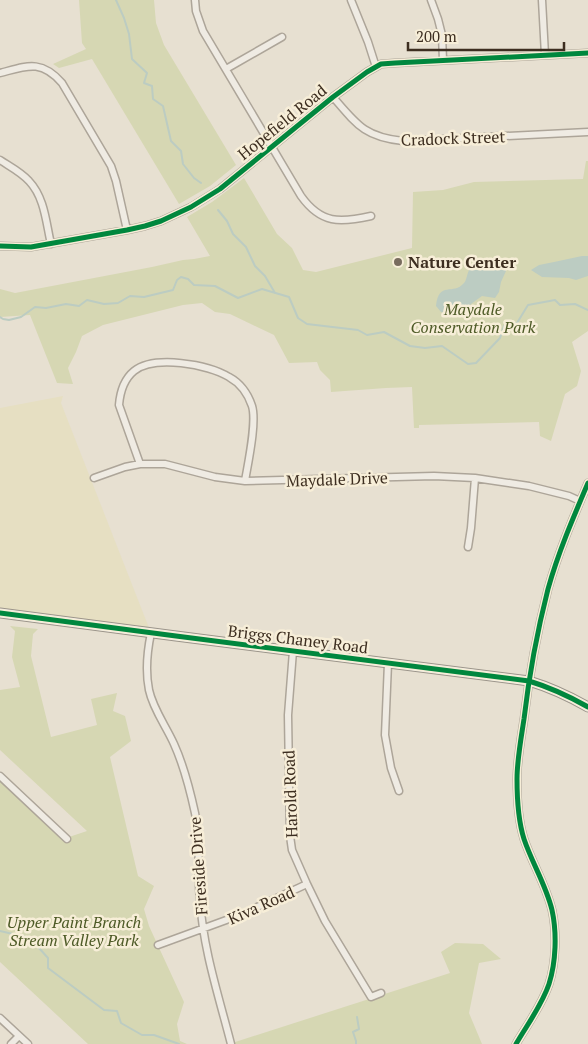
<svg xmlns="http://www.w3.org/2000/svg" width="588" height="1044" font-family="'PT Serif',serif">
	<rect width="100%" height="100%" fill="#e7e0d1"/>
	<!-- farmland -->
	<path fill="#e6dfc2" d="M63 396 61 403 151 633 0 613V408Z"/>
	<!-- green -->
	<path fill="#d6d7b3" d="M79 0H154L156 23 164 45 236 165 210 186 179 204 92 59 59 68 53 64 86 49 82 43Z
		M586 161H588V331L572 342 581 371 577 386 565 394 551 441 540 436 539 422 419 425V428H414L412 387 386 388 331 392 330 380 320 370 317 362 289 363 274 335 230 314 215 312 202 303 183 305 103 325 82 336 76 352 68 368 73 384 57 383 30 315 0 317V289L15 293 152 267 183 260 194 259 210 256 187 217 212 202 244 178 277 234 292 248 303 270 316 272 412 248 413 192 443 190 474 182 583 179Z
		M10 626 38 629 33 634 31 656 51 737 97 725 91 699 117 693 113 711 125 716 131 741 110 757 138 876 154 886 144 909 149 926 184 1002 177 1024 180 1041 187 1044H88L0 962V780L63 839 87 831 0 750V690L20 687 12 657 15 631Z
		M455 943 483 944 501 959 479 963 469 1013 482 1044H229L450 973 441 952Z"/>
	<!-- water -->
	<path fill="#bcccc2" d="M582 256H588V276L576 280 569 278 542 277 531 270 539 265 554 262Z
		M484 260 503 263 506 271 501 282 499 292 495 298 482 296 471 304 466 310 459 308 447 314 441 312 436 306C439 280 453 296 464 283 467 280 467 272 470 269 474 265 480 263 484 260Z"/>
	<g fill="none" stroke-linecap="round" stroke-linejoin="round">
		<!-- stream -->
		<path stroke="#bcccc2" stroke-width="2" d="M116 0 124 18 129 34 132 59 147 73 144 83 152 86 153 99 163 106 171 141 181 151 183 164 194 178 201 183
			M218 210 227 221 233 234 246 247 255 266 265 276 275 293
			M0 317 3 319 9 320 21 317 35 307 46 308 66 304 79 306 87 300 104 304 118 303 130 296 144 297 173 290 177 280 181 277 188 279 194 285 215 286 238 298 262 289 289 297 298 318 307 324 358 330 367 335 384 332 410 346 425 348 442 346 468 364 476 363 500 338 504 326 517 323 528 305 555 300 560 305 575 304 588 310
			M0 931 30 938 48 958V968L104 1010 117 1011 121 1023 142 1035H154L179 1044
			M356 1044V1041L353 1032 359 1029 357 1017"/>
		<!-- street casing -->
		<g stroke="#ada599" stroke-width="9">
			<path id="street" d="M195 0 196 11 203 31 301 196C321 224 340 223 371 216
				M351 0 368 42 376 67
				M431 0 438 19 442 35 443 60
				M542 0 545 55
				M226 69 282 37
				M0 73C27 66 41 59 62 83L111 166 116 181 127 230
				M333 97C357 125 365 137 403 141L588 132
				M0 160C9 166 21 172 29 181 45 198 46 223 51 244
				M0 246 31 247 127 230 145 226 161 221 191 207 220 189 333 97 367 72 381 64 395 63 588 53
				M140 464 119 405C120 393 123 380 134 371 154 355 208 364 229 377 240 383 248 394 252 406 257 422 248 463 245 481
				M94 478 125 467 140 464H165L215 477 245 481 434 476 475 478 529 486 569 496 580 501
				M468 547 471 528 475 478
				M151 633C147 652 145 670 149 690 153 709 166 726 174 744 184 766 190 790 195 813 201 842 197 871 200 900 203 949 219 997 231 1044
				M293 651 288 715 290 836 292 850 307 884 325 921 371 997 381 993
				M388 663 385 735 391 768 399 791
				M0 776 67 839
				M158 945 240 915 307 884
				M0 1018 28 1044
				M11 1044 19 1036
				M516 1044C527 1025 542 1005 549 984 556 962 557 933 552 910 546 885 532 863 524 839 518 820 517 799 517 779 517 760 521 739 524 719 529 676 537 632 548 589 558 553 573 518 588 483"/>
		</g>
		<!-- secondary casing -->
		<g stroke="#9c958a" stroke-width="11">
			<path id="secondary" d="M0 613 176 636 529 681C552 688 567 695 588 707"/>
		</g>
		<!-- street -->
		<use href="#street" stroke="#efebe3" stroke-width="6"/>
		<!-- secondary -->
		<use href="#secondary" stroke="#efebe3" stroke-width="9"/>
		<!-- cycleway casing -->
		<g stroke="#f7eed8" stroke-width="8">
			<path id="cycleway" d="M0 246 31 247 127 230 145 226 161 221 191 207 220 189 333 97 367 72 381 64 395 63 588 53
				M0 613 176 636 529 681C552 688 567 695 588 707
				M516 1044C527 1025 542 1005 549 984 556 962 557 933 552 910 546 885 532 863 524 839 518 820 517 799 517 779 517 760 521 739 524 719 529 676 537 632 548 589 558 553 573 518 588 483"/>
		</g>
		<!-- cycleway -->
		<use href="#cycleway" stroke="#00873e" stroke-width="5"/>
	</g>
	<!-- markers -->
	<circle fill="#786c5e" stroke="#f7eed8" stroke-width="2" cx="398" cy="262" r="5"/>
	<g text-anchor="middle" stroke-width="5" stroke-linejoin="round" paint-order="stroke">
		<!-- street labels -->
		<g font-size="16" fill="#3d2e20" stroke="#f7eed8">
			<text transform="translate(282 122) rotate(-39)" y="6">Hopefield Road</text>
			<text transform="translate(453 138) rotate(-2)" y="6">Cradock Street</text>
			<text transform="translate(337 479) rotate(-2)" y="6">Maydale Drive</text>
			<text transform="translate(298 639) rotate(7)" y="6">Briggs Chaney Road</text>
			<text transform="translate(290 794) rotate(-92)" y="6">Harold Road</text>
			<text transform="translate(198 866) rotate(-94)" y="6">Fireside Drive</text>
			<text transform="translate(261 905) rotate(-24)" y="6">Kiva Road</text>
		</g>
		<!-- poi labels -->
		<g font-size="16" font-weight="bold" fill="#3d2e20" stroke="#f7eed8" text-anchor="start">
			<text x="408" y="268">Nature Center</text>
		</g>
		<!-- park labels -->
		<g font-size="16" font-style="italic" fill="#4d5a26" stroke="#f7eed8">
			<text x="473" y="315">Maydale<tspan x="473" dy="18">Conservation Park</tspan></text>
			<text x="74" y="928">Upper Paint Branch<tspan x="74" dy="18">Stream Valley Park</tspan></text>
		</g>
	</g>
	<!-- scale -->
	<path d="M408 42v8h156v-8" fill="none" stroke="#3d2e20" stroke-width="2.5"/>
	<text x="416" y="42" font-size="15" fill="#3d2e20" stroke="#f7eed8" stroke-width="4" paint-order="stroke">200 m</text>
</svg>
